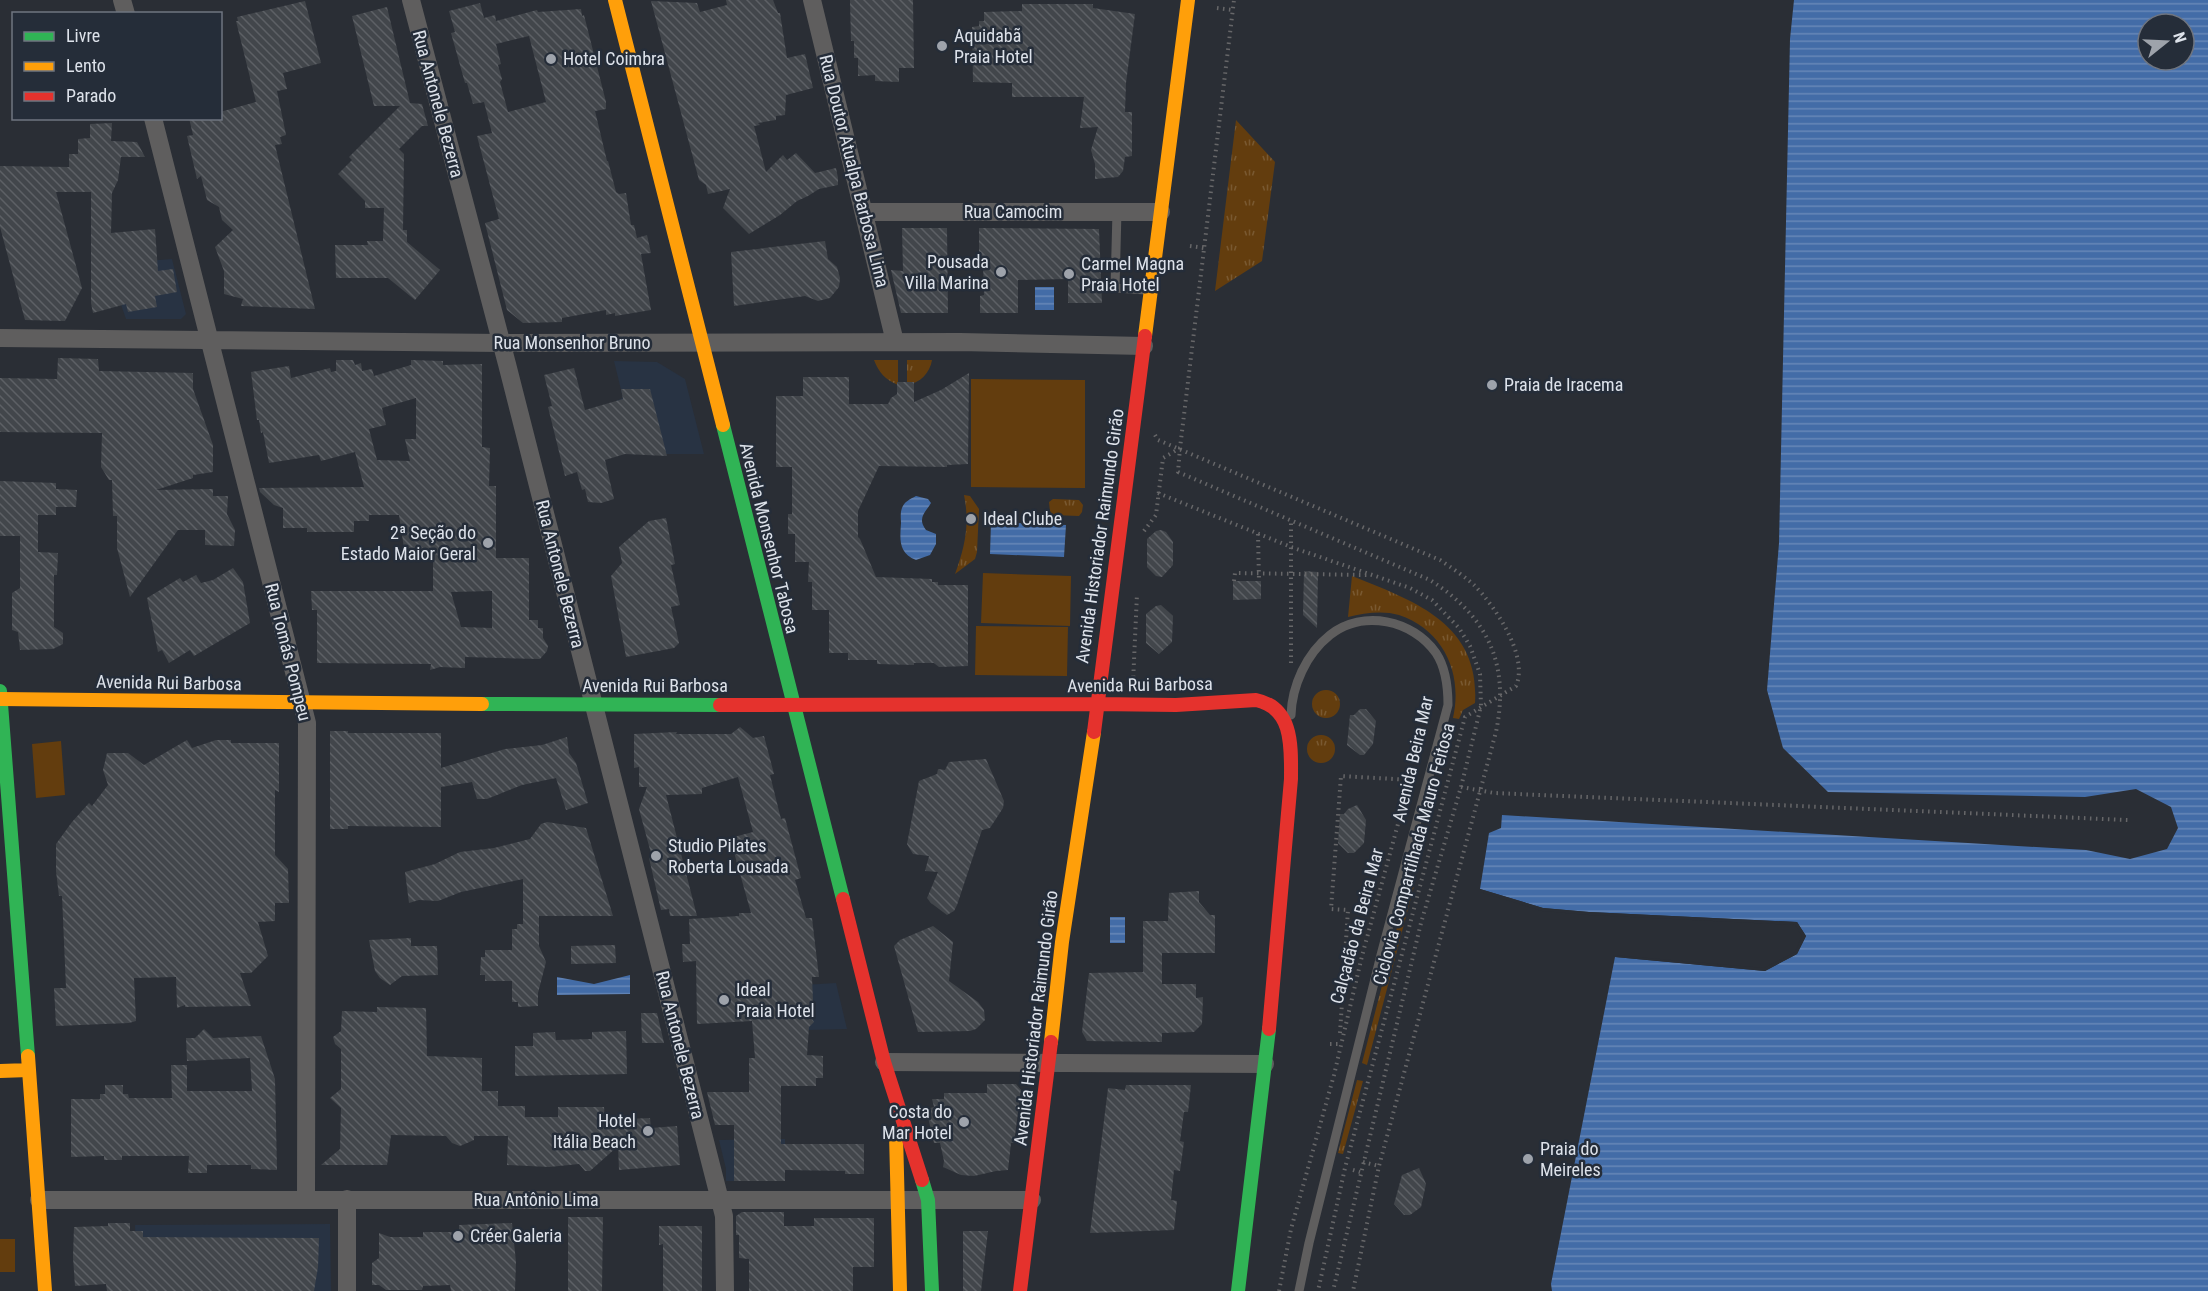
<svg xmlns="http://www.w3.org/2000/svg" width="2208" height="1291" font-family="'Roboto Condensed',sans-serif">
	<defs>
		<pattern id="grass-tufts" width="24" height="20" patternUnits="userSpaceOnUse" patternTransform="scale(1.5)"><rect width="24" height="20" fill="#633d0e"/><path d="M3 7l-1-3M5 7V3M7 7l1-3M15 17l-1-3M17 17v-4M19 17l1-3" fill="none" stroke="#795931"/></pattern>
		<pattern id="water-rules" width="6" height="5" patternUnits="userSpaceOnUse" patternTransform="scale(1.5)"><rect width="6" height="5" fill="#436ca7"/><path d="M0 2.5h6" fill="none" stroke="#6788b7"/></pattern>
		<pattern id="building-back-hatch" width="6" height="6" patternUnits="userSpaceOnUse" patternTransform="scale(1.5)"><rect width="6" height="6" fill="#42464b"/><path d="M-1 5l2 2M0 0l6 6M5-1l2 2" fill="none" stroke="#5d6065"/></pattern>
	</defs>
	<rect width="100%" height="100%" fill="#2a2e35"/>
	<!-- built -->
	<path fill="#283343" d="M172 259 186 314 181 319H126L107 264Z
		M614 361 657 362 685 379 704 454H630L616 401 623 398Z
		M836 983 847 1029 808 1030 754 988Z
		M785 1139V1181H726V1169L719 1140Z
		M330 1224 331 1291H137L135 1225Z"/>
	<!-- grass -->
	<path fill="url(#grass-tufts)" d="M1236 120 1275 162 1262 261 1215 291Z
		M874 360H898V385C885 379 879 373 874 360Z
		M907 360H932C930 373 920 383 907 385Z
		M964 495 970 496 979 509 977 552 975 559 955 574C965 547 970 524 964 495Z
		M1053 499 1079 500 1083 505 1082 512 1079 516 1053 515 1050 511 1049 502Z
		M1352 576C1414 601 1480 623 1475 703L1463 710 1459 719 1453 718C1463 674 1444 630 1399 615 1383 610 1364 613 1348 617Z
		M1312 704a14 14 0 1 1 28 0a14 14 0 1 1-28 0Z
		M1307 749a14 14 0 1 1 28 0a14 14 0 1 1-28 0Z
		M1408 885 1414 886 1367 1065 1362 1063Z
		M1357 1080 1363 1081 1343 1154 1338 1153Z"/>
	<!-- pitch -->
	<path fill="#633d0e" d="M971 379 1085 380V488L971 487Z
		M983 573 1071 576 1070 626 981 623Z
		M976 626 1068 627 1067 676 975 675Z
		M61 741 65 795 36 798 32 744Z
		M0 1239H15V1272H0Z"/>
	<!-- water -->
	<path fill="url(#water-rules)" fill-rule="evenodd" d="M1794 0H2208V1291H1552L1551 1284 1615 957 1765 971 1797 954 1806 936 1797 922 1589 912 1543 908 1480 889 1489 833 1501 828 1502 815 2086 850 2130 859 2167 849 2178 828 2171 807 2136 789 2085 797 1828 792 1783 748 1767 690 1779 543 1790 39ZM2148 24H2184V60H2148Z
		M1035 287H1054V310H1035Z
		M916 496 928 499 931 503C925 513 917 518 926 530L936 534V544L930 555 916 560C898 553 900 539 901 523 901 519 900 513 902 508 904 502 910 499 916 496Z
		M991 522 1066 525 1064 557 990 554Z
		M1110 917H1125V943H1110Z
		M630 975V994L557 995V977L594 984Z"/>
	<!-- pier -->
	<path fill="#2a2e35" d="M1480 889 1543 908 1589 912 1797 922 1806 936 1797 954 1765 971 1615 957 1613 955 1764 968 1795 952 1802 936 1795 925 1589 915 1542 911 1480 892Z"/>
	<!-- building -->
	<path fill="url(#building-back-hatch)" fill-rule="evenodd" d="M726 0H773L778 13H780L787 58 805 54 813 88 786 95 785 115 776 116V120L758 123 760 125 754 126 766 172 783 155 787 160 796 153 815 173 836 168 838 178V185L819 189 808 196 797 201 780 215 749 234 723 208 730 189 708 194 706 185 699 180 651 1 697 3 700 12 727 5Z
		M850 0H913L914 68H899V82L875 81V75L858 76V58H854V41H851Z
		M305 1 321 63 283 73 287 89 277 91 286 135 280 137 282 144 275 145 315 309 241 306 243 299 224 294V271L215 247 233 230 222 220 219 207 207 200 201 176 197 179 187 136 193 135 189 118H220V112L256 102 236 21H238L237 17Z
		M480 3 484 18 495 15 496 21 537 10 538 12 581 9 582 16 584 15 606 102V109L595 111 607 161H608L616 192 619 194 626 193 631 225H634L637 238 647 235 651 253 641 254 651 310 615 316V313L606 315V310L562 318V322L523 323 507 310 485 223 499 219 477 136 492 133 484 102 473 104 467 83H465L451 33 455 32 449 11ZM529 36 546 102 508 112 500 82 502 79 498 65 501 64 496 44Z
		M1022 4H1093V8L1135 14 1126 83 1125 112H1132V156L1125 157 1123 171 1118 177 1095 179V164L1091 150 1098 127 1080 128 1084 97H1012V83L973 82 972 27 979 26V21H984V12L1022 11Z
		M387 7 410 103 422 104 428 126H422L399 149 404 154 403 230H407V242L440 270 415 300 388 278H336L335 245H368L367 241H383L384 208H365V201L338 174 352 160 349 157 400 106H374L352 16Z
		M112 123 111 141 137 142 145 157H121L118 180 112 193 111 233 155 229 158 271 173 269 177 292 155 296 157 307 128 312 126 304 93 313 91 303V192H56L82 288 65 321 25 320 0 227V166L69 167V154H78V139L90 138V124Z
		M902 228H947L948 313H901L891 270 903 271Z
		M979 228 1099 229 1102 303H1068V279L1018 280V313H980V296L984 295 983 263H979Z
		M825 241 828 259 837 267 840 278 839 287 830 298 818 301 805 296 734 306 731 252Z
		M58 358 98 359 99 371 193 373V389L213 445V472L193 475V478L156 490 213 489V496H228L227 514 235 530 234 546 205 545V530H178L130 597 117 548V516H113L112 480H109L101 467 102 433 0 432V378L57 379Z
		M336 360H353L355 365 361 363 362 371 372 369 374 376 411 365V360L443 361V365L482 364V447L490 448 489 486H496V558H529V620H538V628H543V638L548 646 547 651 540 659 465 657V668L440 667 430 670 431 664 317 663V610H312L311 591H433V555H405L399 515H369V521H354V532H307V528H283V508L274 505 260 492 259 488 364 487 355 452 321 461 319 455 269 463 263 432 261 433 259 420H257L251 372 289 366 291 378 330 368 331 372 336 371ZM416 398V439H405L410 461 377 460 369 429 386 425 382 408ZM492 591V628L461 627 451 592Z
		M574 368 585 410 623 399 621 389H650L667 456 625 454 605 460 614 499 601 503 588 502 585 489 582 490 577 472 565 476 548 407 552 406 544 375Z
		M969 373 968 464 947 465V467L879 466 858 511V537L860 539 876 577 932 579V582H938V585H968V666L939 667 934 663H914V665L877 664V660H848V653H829V610H812V582H808L809 562H795V534H788V514H792V467H776V396H803V377H849V404H888L891 398 897 394V382H914V402L941 390Z
		M0 481 56 483V489L77 490 76 507H56V515H38V552L58 553 57 575H54V627L63 633V644L53 649 20 650 18 632 12 630V593L20 588V536H0Z
		M666 518 675 564 671 565 680 605 671 607 679 643 674 648 626 657 611 576 622 563 619 547 649 521Z
		M1161 530 1166 532 1173 542V565L1162 577 1156 576 1147 567V539L1156 531Z
		M233 568 243 582 250 623 194 656 190 650 169 663 162 650 158 652 147 598 180 578 183 582 196 575 201 583 213 580Z
		M1304 571 1318 572 1317 628 1303 615Z
		M1233 581H1261V599L1233 600Z
		M1161 605 1173 616 1172 642 1159 654 1146 643V614L1156 606Z
		M1360 709H1366L1376 721 1373 744 1364 755H1360L1347 745 1350 715H1354Z
		M740 727 753 738 764 736 774 774 770 775 781 819 785 818 801 878 795 880 806 918H812L819 977H812L813 1001 806 1009 814 1022 809 1027 807 1055 823 1056V1078H816V1086H781V1144H864V1174H845V1171L785 1170V1181H734V1125H715L707 1092H749V1058H755L752 1021 697 1024 696 961 683 962 682 944H690L689 919 739 916V913H751L730 838 753 832 738 777 702 788V794L666 795 697 916H670L669 909 661 910 649 858 652 857 639 809 647 787H639V767L634 768V734L677 732 676 734H731Z
		M330 731H348V733H441V768L505 749 542 745 567 737 569 753 576 763 588 803 566 810 556 778 522 785 487 799H477L472 782 441 787V827L348 826V829H330Z
		M187 740 192 748 216 740H231V743H279V792L275 790V855L288 869 289 903H275V921L258 922 268 956 251 973H240L251 1006 185 1007V1005L177 1008 176 977 134 978 136 1021 129 1023 56 1026 54 988H66L62 896H59L56 871V844L72 822 89 803 92 806 108 785 103 770 107 753H128L144 765Z
		M986 759 1004 801 1003 808 990 828 982 830 957 905 954 911 947 915 931 903 927 898 938 872 925 871 929 856 913 854 907 844 919 781 937 774 938 769 945 770 949 762Z
		M1357 805 1366 820 1364 843 1354 853H1348L1338 843 1340 814H1344L1348 809Z
		M547 822 586 828 613 916H539V946L546 962 538 993V1006L518 1007V1002H512V981H485V975H480L481 957H485V950H512V929H517V924H523V879L461 892 438 901 419 900 409 903 405 872 435 864 460 852 494 848 530 839 541 824Z
		M1199 891V902L1210 915H1215V953H1162V984H1196V998L1203 997 1202 1024 1194 1032 1162 1033V1042L1087 1041 1082 1032 1089 973 1143 972V921H1168L1169 893Z
		M933 926 953 942 949 981 978 1002 984 1010 985 1020 976 1029 970 1031 918 1032 894 946 900 940Z
		M411 938V946H437L438 975 402 976 390 985 380 978 375 971 369 940Z
		M615 945 616 963 571 964V946Z
		M377 1007 426 1008 427 1056 482 1058V1091H498V1106H525V1117H558V1107H604L605 1120 650 1118 651 1128 677 1126 680 1165 619 1170 618 1146 590 1171H585L579 1164 549 1167 507 1165 508 1136H474V1140L460 1146 452 1143 446 1136 391 1135 387 1165H321L340 1149 341 1108 330 1098 341 1089V1049L335 1044 333 1037 341 1031 342 1011 377 1012Z
		M641 1013H657L664 1043H642Z
		M204 1029 213 1038 261 1036 275 1079 277 1170 251 1169V1165H207V1173H188L189 1156H122V1160H104V1156L71 1157V1099H100V1094H105V1085H123V1094H128L129 1098H172L171 1065H187V1091H252L250 1058 187 1061 186 1038H195Z
		M626 1031 627 1074 515 1076V1046H533V1033L555 1032 556 1040 592 1039V1032Z
		M987 1084H1016L1021 1090 1014 1143H1011L1008 1170 996 1171 974 1176 961 1175 943 1167 944 1161 940 1143H934L926 1109 934 1107 932 1099H944V1093H987Z
		M1126 1085H1191L1188 1112H1184L1180 1141 1184 1142 1180 1171 1174 1170 1171 1200 1177 1201 1174 1230 1090 1233 1108 1088 1125 1090Z
		M1419 1168 1426 1184 1421 1207 1410 1215H1404L1394 1204 1402 1175Z
		M742 1212H784V1226H814V1218H874V1267H853V1291H749V1259L739 1258V1235H736V1216Z
		M568 1217H603L602 1291H568Z
		M108 1223H130V1231H143V1237L319 1238 318 1267 314 1291H107L106 1284 75 1286 73 1257 74 1227 108 1226Z
		M512 1223 516 1262 515 1291H451L450 1285 423 1286 422 1290H386L379 1285H372V1263L379 1258V1233L390 1237H423V1232H459V1225Z
		M659 1226H702V1291H663V1244L659 1245Z
		M963 1231H988L981 1291H963Z"/>
	<g fill="none" stroke-linecap="round" stroke-linejoin="round">
		<!-- path -->
		<path stroke="#676769" stroke-width="4" stroke-dasharray="1.5 4.5" stroke-linecap="butt" d="M1217 8 1233 10
			M1190 246 1204 248
			M1155 435 1158 440 1440 560C1452 568 1464 576 1474 585 1495 606 1529 656 1516 686L1465 717 1345 1168 1318 1291
			M1180 448 1178 472 1430 580C1488 617 1510 664 1496 732L1379 1166 1353 1291
			M1158 493 1291 547 1410 588 1432 600 1459 628 1470 646 1480 674 1481 706 1461 787 1421 923 1333 1291
			M1144 531 1156 515 1163 458 1180 448 1234 0
			M1258 534 1259 581
			M1234 581 1235 573 1367 575
			M1291 663V519
			M1133 683 1137 594
			M1461 787 1494 793 2128 820
			M1340 1033 1348 910 1331 909 1341 776 1411 780
			M1330 1044H1340
			M1363 1162 1379 1166
			M1353 1170 1360 1172
			M1279 1291 1291 1229 1334 1075 1362 956 1410 780"/>
		<!-- lane -->
		<path stroke="#5f5e5e" stroke-width="9" d="M1117 211 1115 288 1146 290
			M1291 715C1292 686 1306 654 1330 635 1363 609 1413 620 1436 653 1446 668 1448 687 1448 705L1381 955 1309 1243 1299 1291"/>
		<!-- street -->
		<path stroke="#5f5e5e" stroke-width="18" d="M122 0 126 14
			M411 0 507 364 724 1216 725 1291
			M812 0 895 342
			M153 118 307 723 306 1199
			M864 212H1161
			M0 338 501 343 960 342 1144 346
			M884 1062 1265 1064
			M347 1199V1291
			M39 1200H1032"/>
		<!-- fast -->
		<path stroke="#30b455" stroke-width="14" d="M723 425 843 899
			M0 691 28 1056
			M482 704 720 705
			M922 1180 928 1200 932 1291
			M1238 1291 1269 1029"/>
		<!-- slow -->
		<path stroke="#ff9f0a" stroke-width="14" d="M615 0 723 425
			M1145 336 1188 0
			M0 699 482 704
			M1051 1042 1062 942 1094 732
			M28 1056 45 1291
			M0 1071 29 1070
			M896 1134 900 1291"/>
		<!-- jam -->
		<path stroke="#e5322d" stroke-width="14" d="M1097 704 1176 705 1256 700C1294 708 1291 748 1291 779L1269 1029
			M720 705 1097 704
			M1094 732 1145 336
			M843 899 884 1062 922 1180
			M1020 1291 1051 1042"/>
	</g>
	<!-- markers -->
	<g fill="#9ea3ab" stroke="#252d39" stroke-width="2">
		<circle cx="942" cy="46" r="6"/>
		<circle cx="551" cy="59" r="6"/>
		<circle cx="1001" cy="272" r="6"/>
		<circle cx="1069" cy="274" r="6"/>
		<circle cx="1492" cy="385" r="6"/>
		<circle cx="971" cy="519" r="6"/>
		<circle cx="488" cy="543" r="6"/>
		<circle cx="656" cy="856" r="6"/>
		<circle cx="724" cy="1000" r="6"/>
		<circle cx="964" cy="1122" r="6"/>
		<circle cx="648" cy="1131" r="6"/>
		<circle cx="1528" cy="1159" r="6"/>
		<circle cx="458" cy="1236" r="6"/>
	</g>
	<g text-anchor="middle" stroke-width="5" stroke-linejoin="round" paint-order="stroke">
		<!-- poi labels -->
		<g font-size="18" fill="#dde2ea" stroke="#252d39" text-anchor="start">
			<text x="954" y="42">Aquidabã<tspan x="954" dy="21">Praia Hotel</tspan></text>
			<text x="563" y="65">Hotel Coimbra</text>
			<text x="989" y="268" text-anchor="end">Pousada<tspan x="989" dy="21">Villa Marina</tspan></text>
			<text x="1081" y="270">Carmel Magna<tspan x="1081" dy="21">Praia Hotel</tspan></text>
			<text x="1504" y="391">Praia de Iracema</text>
			<text x="983" y="525">Ideal Clube</text>
			<text x="476" y="539" text-anchor="end">2ª Seção do<tspan x="476" dy="21">Estado Maior Geral</tspan></text>
			<text x="668" y="852">Studio Pilates<tspan x="668" dy="21">Roberta Lousada</tspan></text>
			<text x="736" y="996">Ideal<tspan x="736" dy="21">Praia Hotel</tspan></text>
			<text x="952" y="1118" text-anchor="end">Costa do<tspan x="952" dy="21">Mar Hotel</tspan></text>
			<text x="636" y="1127" text-anchor="end">Hotel<tspan x="636" dy="21">Itália Beach</tspan></text>
			<text x="1540" y="1155">Praia do<tspan x="1540" dy="21">Meireles</tspan></text>
			<text x="470" y="1242">Créer Galeria</text>
		</g>
		<!-- street labels -->
		<g font-size="18" fill="#dde2ea" stroke="#252d39">
			<text transform="translate(438 104) rotate(75)" y="6">Rua Antonele Bezerra</text>
			<text transform="translate(854 171) rotate(76)" y="6">Rua Doutor Atualpa Barbosa Lima</text>
			<text x="1013" y="218">Rua Camocim</text>
			<text x="572" y="349">Rua Monsenhor Bruno</text>
			<text transform="translate(1100 536) rotate(-82)" y="6">Avenida Historiador Raimundo Girão</text>
			<text transform="translate(769 538) rotate(76)" y="6">Avenida Monsenhor Tabosa</text>
			<text transform="translate(560 574) rotate(76)" y="6">Rua Antonele Bezerra</text>
			<text transform="translate(288 652) rotate(76)" y="6">Rua Tomás Pompeu</text>
			<text transform="translate(169 683) rotate(1)" y="6">Avenida Rui Barbosa</text>
			<text transform="translate(1140 685) rotate(-1)" y="6">Avenida Rui Barbosa</text>
			<text x="655" y="692">Avenida Rui Barbosa</text>
			<text transform="translate(1413 759) rotate(-77)" y="6">Avenida Beira Mar</text>
			<text transform="translate(1414 854) rotate(-75)" y="6">Ciclovia Compartilhada Mauro Feitosa</text>
			<text transform="translate(1357 926) rotate(-75)" y="6">Calçadão da Beira Mar</text>
			<text transform="translate(1036 1018) rotate(-83)" y="6">Avenida Historiador Raimundo Girão</text>
			<text transform="translate(680 1045) rotate(76)" y="6">Rua Antonele Bezerra</text>
			<text x="536" y="1206">Rua Antônio Lima</text>
		</g>
	</g>
	<!-- legend -->
	<rect x="12" y="12" width="210" height="108" fill="#252d39" stroke="#6f7580" stroke-width="1.5"/>
	<rect x="24" y="32" width="30" height="9" fill="#30b455" stroke="#6f7580" stroke-width="1.5"/>
	<text x="66" y="42" font-size="18" fill="#dde2ea">Livre</text>
	<rect x="24" y="62" width="30" height="9" fill="#ff9f0a" stroke="#6f7580" stroke-width="1.5"/>
	<text x="66" y="72" font-size="18" fill="#dde2ea">Lento</text>
	<rect x="24" y="92" width="30" height="9" fill="#e5322d" stroke="#6f7580" stroke-width="1.5"/>
	<text x="66" y="102" font-size="18" fill="#dde2ea">Parado</text>
	<!-- north arrow -->
	<g transform="translate(2166 42) rotate(72)"><circle r="28" fill="#252d39" stroke="#6f7580" stroke-width="1.5"/>
	<path d="M0-4.5L10 22L0 15L-10 22Z" fill="#9ea3ab"/>
	<text y="-9" font-size="16" font-weight="bold" text-anchor="middle" fill="#dde2ea">N</text>
	</g>
</svg>
